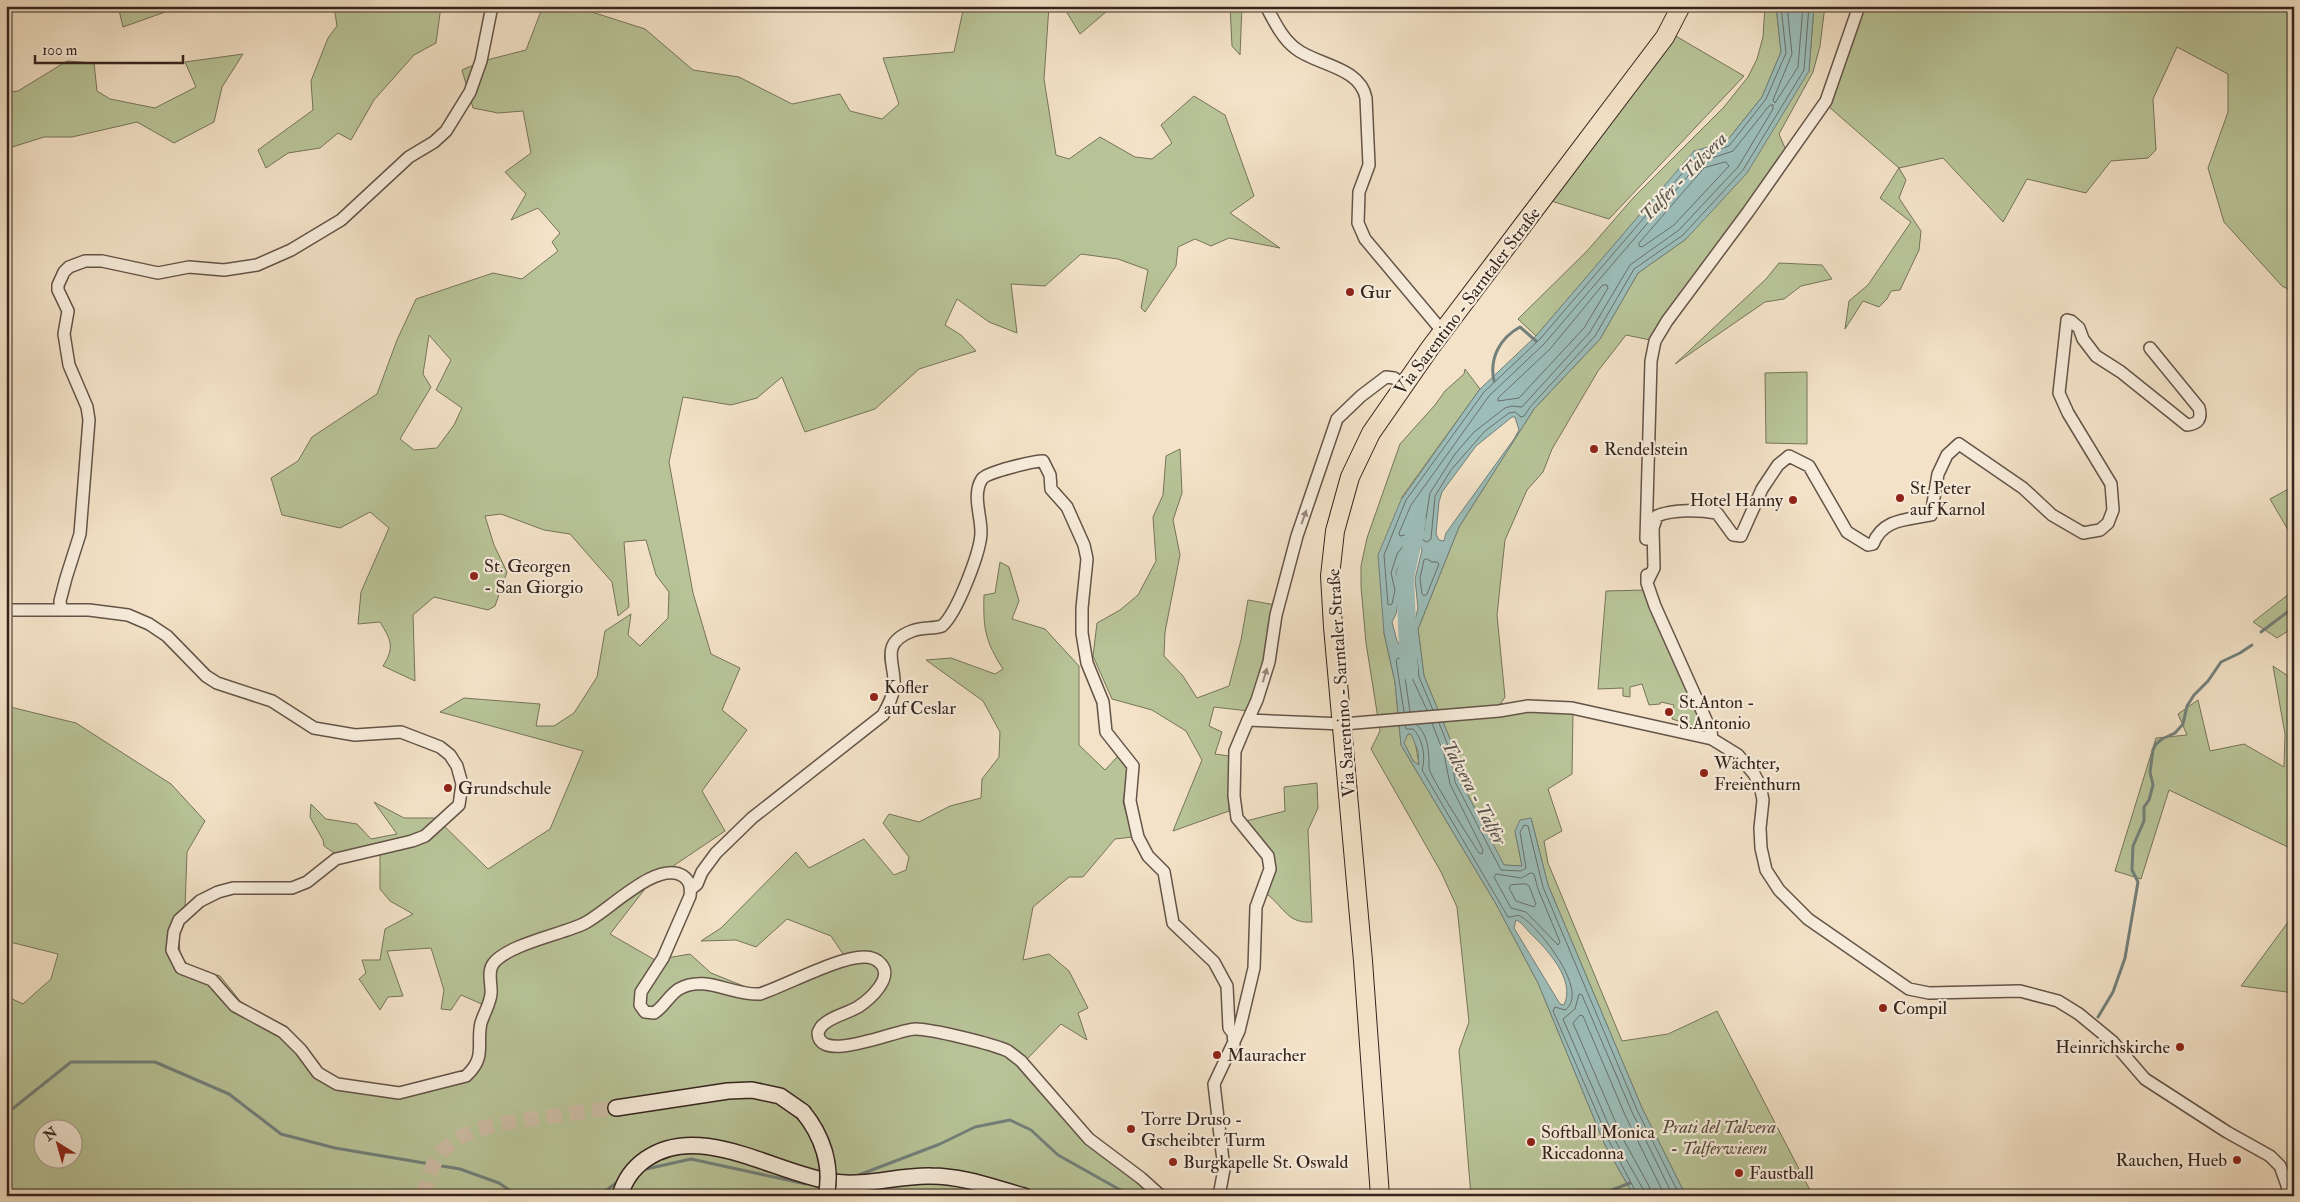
<svg xmlns="http://www.w3.org/2000/svg" width="2300" height="1202" font-family="'IM FELL Double Pica',serif">
	<rect width="100%" height="100%" fill="#f3e2c7"/>
	<filter id="stains"><feTurbulence type="fractalNoise" baseFrequency=".004" numOctaves="4"/><feColorMatrix values="0 0 0 0 .2 0 0 0 0 .09 0 0 0 0 .02 0 0 0 .5 -.17"/></filter>
	<radialGradient id="worn" r=".72"><stop offset=".6" stop-color="#630" stop-opacity="0"/><stop offset="1" stop-color="#630" stop-opacity=".3"/></radialGradient>
	<!-- green -->
	<path fill="#b8c498" stroke="#76745b" fill-rule="evenodd" d="M118 6H182L123 27Z
		M334 6H441L436 43 414 55 374 100 351 140 338 133 320 148 288 153 266 168 258 150 313 110 311 81 328 38 337 26Z
		M543 6H573L645 29 693 70 739 77 792 104 840 94 850 111 882 119 899 104 883 58 954 52 964 6H1049L1044 79 1056 155 1069 159 1100 137 1135 157 1152 159 1172 143 1161 125 1194 96 1225 115 1254 196 1230 213 1280 248 1229 238 1211 246 1195 239 1178 247 1176 266 1145 312 1141 308 1148 270 1118 259 1081 254 1045 286 1011 284 1017 333 989 322 957 299 945 325 961 335 976 351 919 369 875 409 805 432 782 377 757 398 731 405 683 397 669 462 693 593 711 654 740 668 722 710 747 730 702 791 725 831 651 881 610 934 655 960 690 954 711 973 756 991 845 957 831 936 787 919 756 947 736 940 701 941 721 928 796 852 809 868 864 839 894 875 906 870 909 857 883 823 889 814 919 822 950 806 981 798 982 779 999 757 1000 732 983 701 926 660 951 658 995 674 1003 669C985 641 983 628 984 595L995 593 1000 562 1009 567 1019 601 1012 619 1045 629 1079 666V745L1105 770 1118 756 1128 771 1123 802 1133 837 1115 839 1083 877H1069L1033 907 1023 960 1049 954 1069 971 1088 1008 1078 1013 1087 1040 1061 1024 1027 1059 1070 1114 1088 1132 1165 1196H6V996L23 1004 51 979 58 954 6 941V706L76 723 171 784 205 821 187 852 185 909 179 929 180 957 192 968 220 976 245 1007 279 1025 323 1074 336 1080 398 1091 460 1075 470 1066 476 1052 484 1005 461 995 451 1010 441 1009 444 990 431 948 387 951 403 996 388 997 380 1010 359 979 366 973 362 960H380L385 929 413 914 390 901 380 889V850L334 853 324 846 323 840 310 817 311 804 326 819 357 824 371 839 397 834 374 802 404 818H436L488 869 550 829 583 751 440 712 464 698 540 704 536 726H554L574 713 597 677 605 631 631 614 628 635 640 646 668 618 669 592 656 575 646 540 624 542 629 607 618 616 612 582 570 534 544 530 501 514 485 516 494 545 507 572 495 606 488 610 434 597 413 615 415 681 383 666C395 647 391 640 380 622L358 624 361 592 389 528 370 512 340 528 282 515 271 478 298 461 312 437 377 394 397 340 416 299 493 273 522 279 558 251 552 242 560 233 538 208 511 220 526 194 505 172 531 153 523 111 498 113 473 108 462 70 483 61 526 50ZM429 335 451 360 436 390 462 408 454 425 437 448 414 450 400 439 431 387 423 374ZM42 1130H72V1160H42Z
		M1063 6H1113L1080 34Z
		M1230 6H1242L1240 55 1232 46Z
		M1765 6H1776L1781 52 1762 97 1726 142 1694 152 1536 336 1518 319 1587 251 1634 197 1724 107 1748 77 1757 59 1763 37Z
		M1814 6H1825L1820 46 1813 72 1779 134 1788 155 1655 341 1626 335 1598 371 1552 449 1543 472 1527 490 1505 540 1497 615 1505 697 1501 703 1502 714 1532 711 1573 712 1572 774 1548 789 1562 831 1544 841 1548 863 1622 1041 1668 1034 1717 1011 1813 1196H1686L1642 1108 1548 885 1531 818 1515 831 1522 866 1503 865 1460 779 1455 751 1424 676 1418 629 1459 527 1534 409 1600 339 1638 273 1686 239 1809 71Z
		M1860 6H2294V292L2282 286 2224 222 2208 168 2228 112V74L2177 47 2153 99 2156 150 2148 158 2111 161 2086 193 2027 179 2003 222 1943 158 1899 168 1906 180 1899 198 1921 231 1919 250 1900 290 1891 291 1887 299 1879 307 1863 301 1845 329 1849 301 1868 285 1911 222 1880 198 1899 168 1828 106Z
		M1674 35 1744 76 1609 219 1548 200Z
		M243 54 222 87 214 122 174 143 137 122 72 137H44L6 149V93L18 91 67 61 94 63 97 91 110 99 155 108 196 87 185 62Z
		M1779 263 1822 265 1832 279 1801 286 1784 299 1765 302 1675 364 1766 279Z
		M1465 369 1480 389 1402 497 1384 633 1395 682 1401 745 1496 904 1538 983 1605 1145 1634 1196H1471L1459 1050 1469 1022 1457 907 1441 872 1371 749 1380 731 1366 643 1361 587V566L1367 538 1400 444 1435 405 1445 391 1464 374Z
		M1807 372V444L1766 443 1765 373Z
		M1180 449 1182 493 1173 520 1180 555 1165 632 1164 656 1183 676 1197 698 1229 686 1241 640 1248 600 1281 606 1257 712 1214 707 1209 726 1222 732 1215 754 1229 756V811L1173 831 1202 760 1186 731 1152 710 1112 699 1093 656 1097 623 1120 610 1138 595 1156 561 1153 517 1163 495 1166 456Z
		M2294 486V540L2270 499Z
		M1646 590 1702 723H1699L1697 727 1672 719 1674 705 1661 702 1660 704 1649 705 1642 684 1630 687V697L1623 696V688L1598 689 1606 591Z
		M2294 590V627L2277 638 2253 622Z
		M2273 666 2294 680V850L2169 790 2141 879 2115 871 2156 738 2187 735 2178 714 2198 700 2210 751 2244 744 2284 767 2285 734Z
		M1411 733 1415 741 1419 765 1413 761 1404 743 1405 737Z
		M1317 783 1318 808 1308 830 1312 922C1285 924 1284 904 1262 891L1270 869 1242 822 1285 811 1284 787Z
		M2294 914V993L2241 986Z"/>
	<!-- water -->
	<path fill="#9cbdb9" stroke="#72807b" fill-rule="evenodd" d="M1776 6H1814L1809 71 1747 173 1686 239 1638 273 1600 339 1534 409 1459 527 1418 629 1424 676 1455 751 1460 780 1504 865 1522 866 1515 831 1520 820 1531 818 1548 885 1642 1108 1686 1196H1634L1605 1145 1538 983 1496 904 1401 745 1395 682 1384 633 1378 555 1401 500 1480 389 1536 336 1694 151 1726 142 1762 97 1781 52ZM1512 417H1515L1519 430 1514 439 1446 533 1444 541 1439 540 1436 534 1439 502 1442 492 1476 446ZM1418 543 1422 550 1415 579 1418 608 1406 656 1397 641 1392 622 1396 614 1400 591 1396 573 1406 549ZM1408 734H1411L1418 751 1419 765 1413 761 1404 743ZM1516 920C1522 922 1526 929 1530 933 1547 949 1576 980 1564 1005L1560 1004 1514 928Z"/>
	<g fill="none" stroke-linecap="round" stroke-linejoin="round">
		<!-- shore -->
		<path stroke="#68706c" stroke-width="1" d="M1781 6 1786 53 1766 99 1729 146 1697 156 1540 339 1484 392 1406 500 1384 555 1388 605 1392 604 1395 590 1391 573 1397 554 1406 542 1419 538 1427 542 1431 539 1435 496 1451 470 1485 431 1509 413 1515 412 1521 417 1524 416 1531 406 1595 336 1634 269 1683 235 1743 170 1804 70 1809 6
			M1787 6 1792 54 1773 100 1775 103 1798 67 1803 6
			M1773 105V109L1738 167 1679 230 1630 265 1590 332 1522 407 1512 406 1505 408 1474 432 1455 454 1430 493 1424 531 1400 536 1399 533 1411 505 1489 396 1544 344 1700 162 1733 151 1769 106Z
			M1726 162 1729 166 1674 225 1642 247 1639 246V243L1704 168Z
			M1603 285H1607L1608 288 1584 328 1519 398 1498 401V398L1550 349Z
			M1427 559 1432 562H1437L1439 564 1427 594 1424 596 1422 594 1420 578 1424 560Z
			M1404 712 1396 660 1398 658 1407 661 1414 655 1417 657 1419 677 1433 710
			M1410 712 1404 670 1409 667 1412 668 1413 680 1427 710
			M1439 723 1451 753 1455 782 1501 870 1521 871 1526 868 1520 832 1524 825 1528 826 1543 887 1637 1110 1680 1196
			M1417 725C1429 736 1429 754 1429 768 1429 775 1472 842 1479 853L1482 854 1483 850 1450 784 1444 754 1432 723
			M1405 726 1406 729H1413C1423 738 1426 758 1422 770L1508 917C1513 918 1517 913 1522 917 1539 928 1591 992 1565 1010L1555 1007 1553 1011 1610 1143 1638 1196
			M1531 873 1534 874 1538 889 1560 942 1558 945 1526 912 1511 908 1494 877 1496 874 1521 878Z
			M1526 884 1529 886 1536 904 1534 907 1516 901 1509 888 1511 885Z
			M1644 1196 1643 1189 1615 1140 1563 1019 1575 1009 1579 994 1582 995 1632 1112 1673 1196
			M1651 1196 1649 1186 1622 1137 1573 1023 1580 1015 1583 1016 1625 1115 1665 1196"/>
		<!-- stream -->
		<path stroke="#72807b" stroke-width="3" d="M1494 381C1489 358 1500 338 1520 327L1536 341
			M2261 632 2294 607
			M2098 1017 2113 992 2125 958 2138 882 2132 870 2133 846 2144 821V807L2149 800 2153 785 2150 772 2153 750 2156 744 2162 739 2175 733 2183 724 2187 706 2194 695 2208 681 2221 662 2240 653 2252 645
			M6 1114 71 1062H155L229 1094 281 1134 335 1148 460 1169 499 1183 518 1196
			M642 1170 691 1159 806 1184
			M856 1176 940 1144 975 1127 1010 1120 1031 1130 1058 1155 1131 1196
			M599 1196 620 1180
			M1596 1196 1630 1183"/>
		<!-- river -->
		<path stroke="#9cbdb9" stroke-width="18" d="M1409 671 1405 578 1417 521"/>
		<!-- secondary-tunnel -->
		<path stroke="#cdbca5" stroke-width="15" stroke-dasharray="15 8" stroke-linecap="butt" d="M424 1196C432 1130 487 1125 540 1118 565 1114 591 1111 616 1108"/>
		<!-- minor casing -->
		<g stroke="#645448" stroke-width="14">
			<path id="minor" d="M1266 6C1274 21 1282 38 1295 48 1315 65 1360 66 1366 98L1369 165 1359 192 1358 223 1365 239 1443 332
				M1646 539 1651 361 1655 341 1667 321 1748 212 1826 101 1859 6
				M1647 575V583L1655 606 1711 731 1712 739
				M1647 582 1654 568 1653 528 1657 516C1673 509 1700 510 1717 513L1733 535 1741 536 1762 489 1778 465 1789 456 1809 466 1847 532 1868 545 1873 544C1883 518 1908 520 1931 515L1938 474 1947 455 1959 444 2023 488 2052 515 2083 533 2100 530 2108 523 2113 510 2111 484 2068 413 2059 393 2067 320 2071 321 2079 328 2083 339 2096 356 2121 372 2187 425C2198 424 2202 419 2199 408L2150 348
				M61 609 60 601 66 578 80 534 89 420 87 407 69 365 64 334 68 311 58 290V285L64 272 69 267 85 261H102L158 273 189 267 224 270 257 265 291 250 341 220 409 157 434 142 446 131 470 92 481 61 492 6
				M6 610H89L128 615 149 624 167 636 206 676 217 683 272 701 314 728 355 735 401 732 440 747 450 755 457 766 462 784 459 805 425 836 412 841 336 859 307 882 292 888H233L218 892 200 901 179 920 174 932 172 950 181 968 212 980 235 1006 283 1032 301 1050 318 1073 337 1084 399 1093 466 1076C487 1057 476 1044 481 1023 484 1013 490 1004 491 994 492 984 487 973 493 964 506 945 562 934 583 924 607 913 656 859 683 876 690 881 691 887 690 896L663 958 641 992 640 1005 645 1012 654 1013C664 1007 669 995 679 989 705 974 733 996 760 994 787 985 838 957 864 957 870 957 877 959 881 964 894 978 869 1000 858 1007 848 1013 833 1016 824 1024 821 1026 819 1030 818 1033 819 1065 898 1029 915 1029 932 1029 993 1044 1008 1051L1021 1061 1089 1139 1141 1178 1161 1196
				M1248 720 1257 700 1269 662 1276 615 1297 536 1337 419 1361 396 1386 377 1394 378 1404 385
				M691 889 697 884 702 872 716 853 752 818 883 715C888 706 893 697 894 686 896 664 878 644 912 631 922 627 933 629 942 626 957 613 981 551 981 532 981 515 972 494 982 479 987 472 1034 461 1043 461L1050 475 1051 489 1067 507 1084 545 1087 559 1082 608V633L1087 663 1103 702 1106 732 1133 766 1130 801 1138 837 1148 856 1164 872 1173 923 1214 962 1227 986 1229 1028 1233 1033 1234 1044
				M1219 1196 1224 1169 1214 1084 1239 1031 1254 968 1256 907 1270 869 1268 856 1237 818 1234 796 1235 751 1248 720 1343 724 1499 711 1528 706 1572 708 1712 739 1738 755 1754 774 1760 785 1763 800 1760 828 1761 848 1766 870 1779 890 1808 919 1909 989 1929 993 2020 991 2058 1001 2079 1014 2113 1042 2145 1079 2227 1132 2270 1156 2280 1166 2287 1185 2288 1196"/>
		</g>
		<!-- secondary casing -->
		<g stroke="#34241e" stroke-width="18">
			<path id="secondary" d="M616 1108 728 1091 752 1090 780 1096 803 1112
				M620 1196C624 1181 633 1168 646 1159 700 1121 776 1174 833 1182 866 1187 898 1175 931 1176 963 1176 994 1188 1024 1196"/>
		</g>
		<!-- primary casing -->
		<g stroke="#34241e" stroke-width="20">
			<path id="primary" d="M1380 1196 1363 961 1333 627 1330 576 1335 531 1350 477 1371 433 1430 348 1665 37 1681 6"/>
		</g>
		<!-- minor -->
		<use href="#minor" stroke="#f7ecdb" stroke-width="11"/>
		<!-- secondary -->
		<use href="#secondary" stroke="#f7ecdb" stroke-width="15"/>
		<!-- primary -->
		<use href="#primary" stroke="#f3e2c7" stroke-width="18"/>
		<!-- secondary-bridge casing -->
		<g stroke="#34241e" stroke-width="18" stroke-linecap="butt">
			<path id="secondary-bridge" d="M803 1112C822 1135 833 1166 826 1196"/>
		</g>
		<!-- secondary-bridge -->
		<use href="#secondary-bridge" stroke="#f7ecdb" stroke-width="15"/>
	</g>
	<!-- one-way arrows -->
	<defs><path id="oneway-solid" d="M-6-.8H1V-3.2L6.5 0L1 3.2V.8H-6Z" transform="scale(1.25)"/></defs>
	<g fill="#96887c">
		<use href="#oneway-solid" transform="translate(1304 517) rotate(-70)"/>
		<use href="#oneway-solid" transform="translate(1265 675) rotate(-73)"/>
	</g>
	<!-- markers -->
	<g fill="#8f2418" stroke="#f7ecdb" stroke-width="2">
		<circle cx="1350" cy="292" r="5"/>
		<circle cx="1594" cy="449" r="5"/>
		<circle cx="1900" cy="498" r="5"/>
		<circle cx="1793" cy="500" r="5"/>
		<circle cx="474" cy="576" r="5"/>
		<circle cx="874" cy="697" r="5"/>
		<circle cx="1669" cy="712" r="5"/>
		<circle cx="1704" cy="773" r="5"/>
		<circle cx="448" cy="788" r="5"/>
		<circle cx="1883" cy="1008" r="5"/>
		<circle cx="2180" cy="1047" r="5"/>
		<circle cx="1217" cy="1055" r="5"/>
		<circle cx="1131" cy="1129" r="5"/>
		<circle cx="1531" cy="1142" r="5"/>
		<circle cx="2237" cy="1160" r="5"/>
		<circle cx="1173" cy="1162" r="5"/>
		<circle cx="1739" cy="1173" r="5"/>
	</g>
	<g text-anchor="middle" stroke-width="4.5" stroke-linejoin="round" paint-order="stroke">
		<!-- poi labels -->
		<g font-size="18" fill="#34241e" stroke="#f7ecdb" text-anchor="start">
			<text x="1360" y="298">Gur</text>
			<text x="1604" y="455">Rendelstein</text>
			<text x="1910" y="494">St. Peter<tspan x="1910" dy="21">auf Karnol</tspan></text>
			<text x="1783" y="506" text-anchor="end">Hotel Hanny</text>
			<text x="484" y="572">St. Georgen<tspan x="484" dy="21">- San Giorgio</tspan></text>
			<text x="884" y="693">Kofler<tspan x="884" dy="21">auf Ceslar</tspan></text>
			<text x="1679" y="708">St.Anton -<tspan x="1679" dy="21">S.Antonio</tspan></text>
			<text x="1714" y="769">Wächter,<tspan x="1714" dy="21">Freienthurn</tspan></text>
			<text x="458" y="794">Grundschule</text>
			<text x="1893" y="1014">Compil</text>
			<text x="2170" y="1053" text-anchor="end">Heinrichskirche</text>
			<text x="1227" y="1061">Mauracher</text>
			<text x="1141" y="1125">Torre Druso -<tspan x="1141" dy="21">Gscheibter Turm</tspan></text>
			<text x="1541" y="1138">Softball Monica<tspan x="1541" dy="21">Riccadonna</tspan></text>
			<text x="2227" y="1166" text-anchor="end">Rauchen, Hueb</text>
			<text x="1183" y="1168">Burgkapelle St. Oswald</text>
			<text x="1749" y="1179">Faustball</text>
		</g>
		<!-- street labels -->
		<g font-size="18" fill="#34241e" stroke="#f7ecdb">
			<text transform="translate(1467 301) rotate(-53)" y="6">Via Sarentino - Sarntaler Straße</text>
			<text transform="translate(1341 683) rotate(-94)" y="6">Via Sarentino - Sarntaler Straße</text>
		</g>
		<!-- park labels -->
		<g font-size="18" font-style="italic" fill="#554c3c" stroke="#f7ecdb">
			<text x="1719" y="1133">Prati del Talvera<tspan x="1719" dy="21">- Talferwiesen</tspan></text>
		</g>
		<!-- water labels -->
		<g font-size="19" font-style="italic" fill="#53524c" stroke="#f7ecdb">
			<text transform="translate(1683 176) rotate(-46)" y="7">Talfer - Talvera</text>
			<text transform="translate(1475 792) rotate(62)" y="7">Talvera - Talfer</text>
		</g>
	</g>
	<!-- margin -->
	<rect width="2300" height="1202" fill="none" stroke="#f3e2c7" stroke-width="25"/>
	<rect x="8" y="8" width="2285" height="1187" fill="none" stroke="#34241e" stroke-width="2.5"/>
	<rect x="12" y="12" width="2275" height="1177" fill="none" stroke="#34241e"/>
	<!-- north arrow -->
	<g transform="translate(58 1144) rotate(323)"><circle r="24" fill="#f7ecdb" stroke="#a99c8f"/>
	<path d="M0-4L9 19L0 12L-9 19Z" fill="#8f2418"/>
	<text y="-8" font-size="14" font-weight="bold" text-anchor="middle" fill="#34241e">N</text>
	</g>
	<!-- scale -->
	<path d="M35 55v8h148v-8" fill="none" stroke="#34241e" stroke-width="2.5"/>
	<text x="42" y="55" font-size="15" fill="#34241e" stroke="#f7ecdb" stroke-width="4" paint-order="stroke">100 m</text>
	<rect width="100%" height="100%" filter="url(#stains)"/>
	<rect width="100%" height="100%" fill="url(#worn)"/>
</svg>
